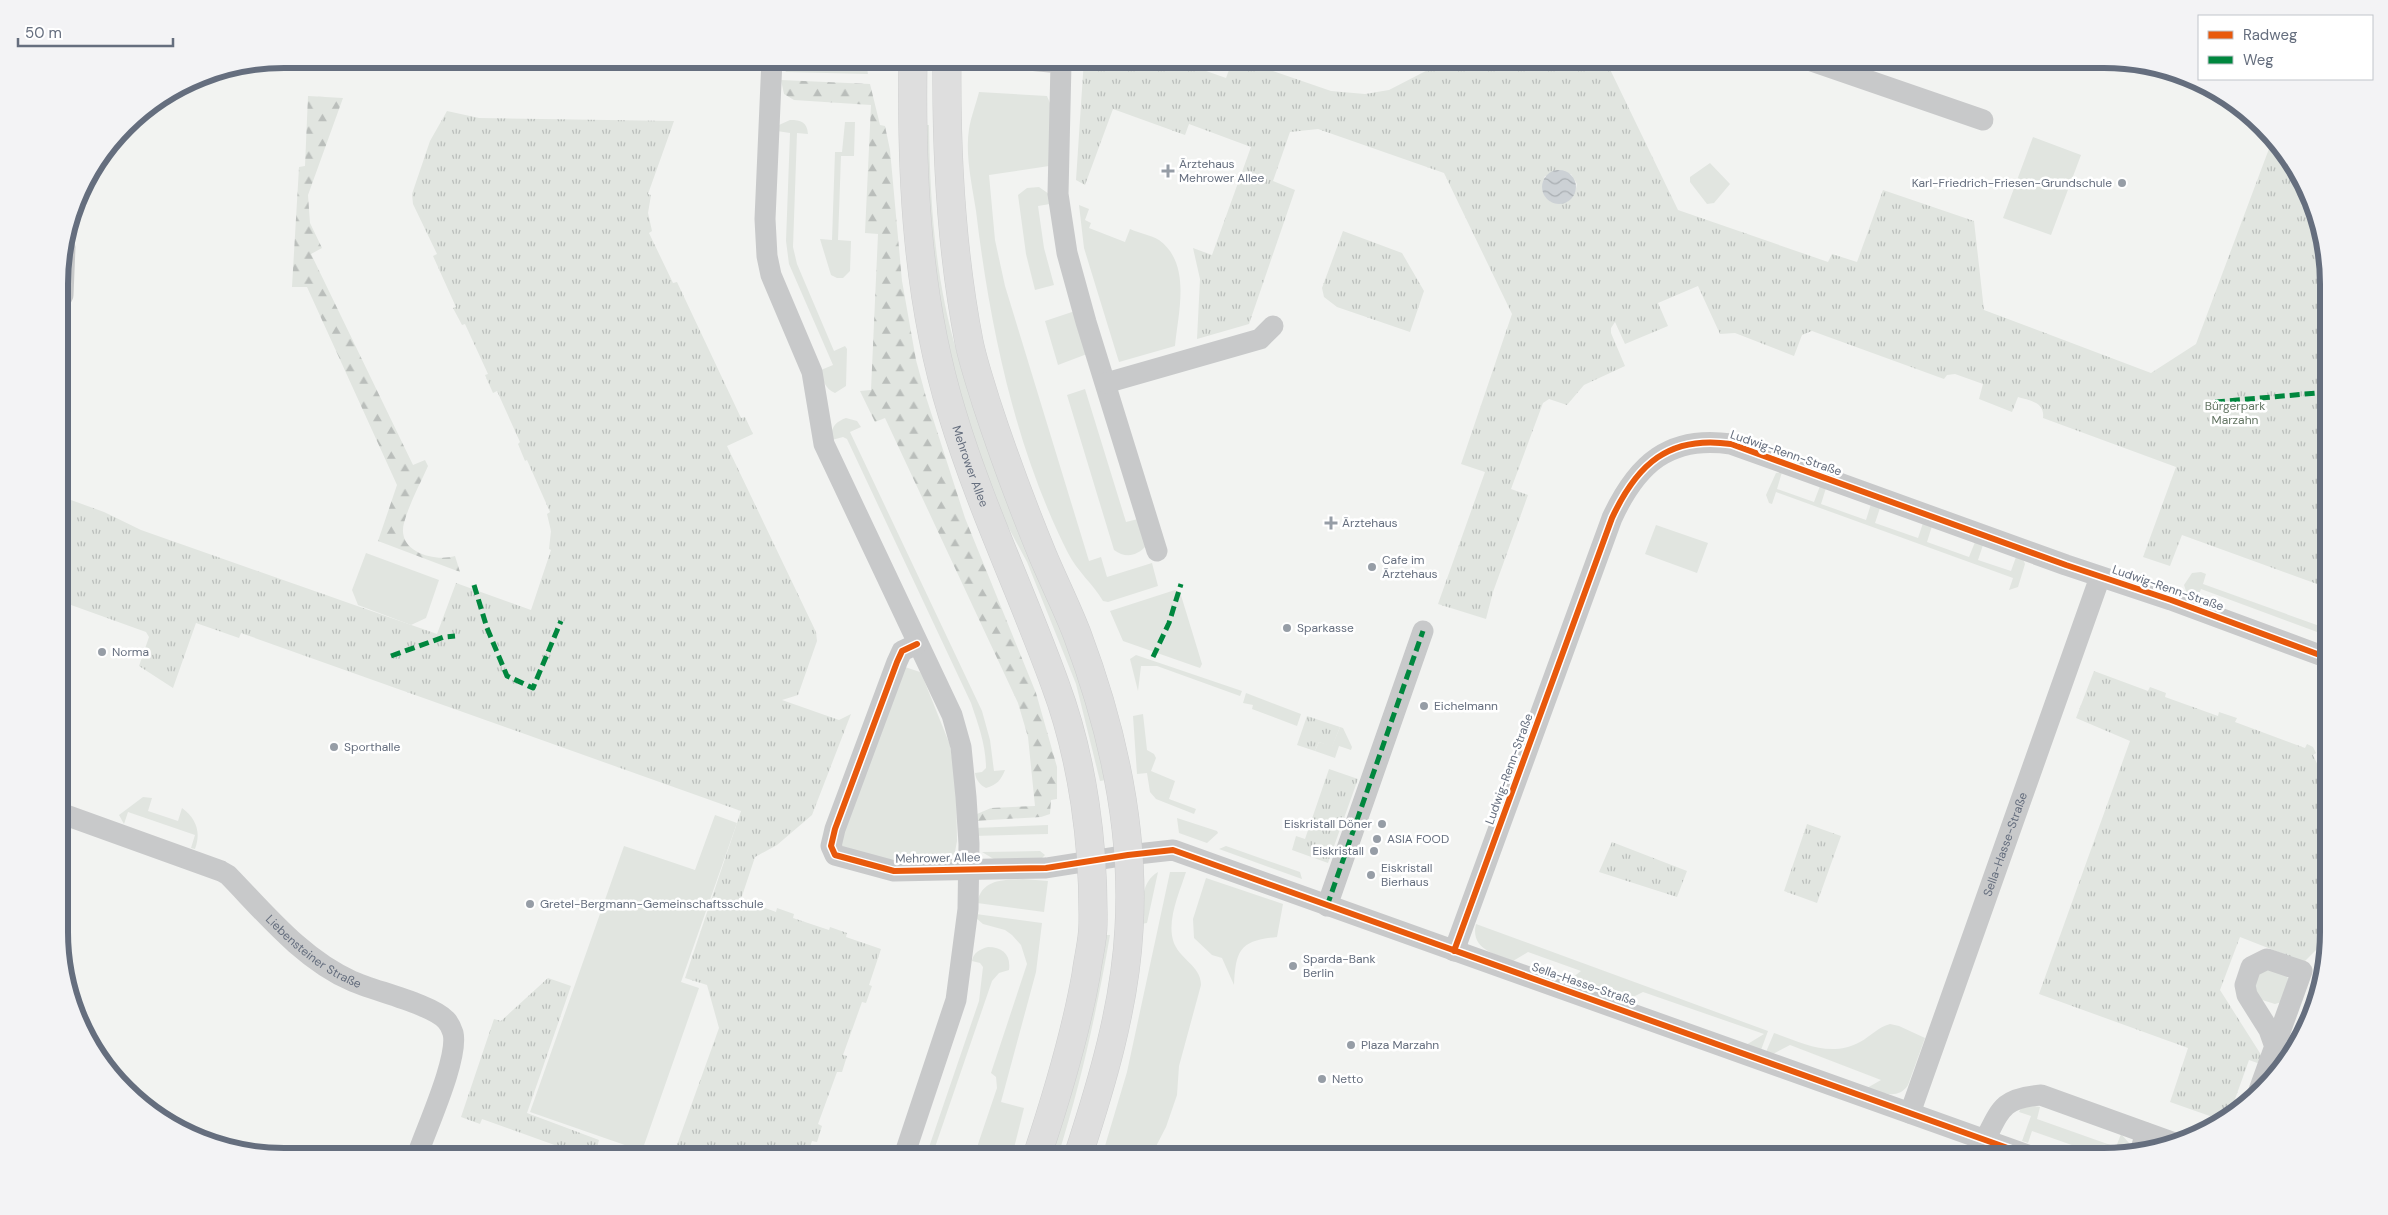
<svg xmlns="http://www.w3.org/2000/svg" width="2388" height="1215" font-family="'DM Sans',sans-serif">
	<defs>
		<pattern id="forest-firs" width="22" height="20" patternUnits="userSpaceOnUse" patternTransform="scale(1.25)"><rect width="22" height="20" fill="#e1e5e0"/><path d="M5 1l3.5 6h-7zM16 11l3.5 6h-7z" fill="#babebb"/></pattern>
		<pattern id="park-tufts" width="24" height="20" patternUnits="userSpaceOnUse" patternTransform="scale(1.25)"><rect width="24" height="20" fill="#e1e5e0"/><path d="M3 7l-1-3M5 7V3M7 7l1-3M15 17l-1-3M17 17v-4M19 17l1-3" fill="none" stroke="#babebb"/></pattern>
		<pattern id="water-waves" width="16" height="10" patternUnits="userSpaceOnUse" patternTransform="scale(1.25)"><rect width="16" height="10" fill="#ccd1d5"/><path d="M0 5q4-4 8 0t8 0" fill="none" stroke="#a9aeb2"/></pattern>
	</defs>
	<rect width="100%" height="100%" fill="#f2f3f1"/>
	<!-- grass -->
	<path fill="#e1e5e0" d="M828 59 866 62 868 74 785 72 800 60Z
		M979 92 1047 96 1052 108 1049 166 989 175 995 240 1005 286 1089 561 1101 557 1107 577 1152 563 1158 586 1108 602 1103 601C1093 584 1077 571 1068 553 1015 448 990 327 976 211 972 185 965 155 969 129 971 117 976 104 979 92Z
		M790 120C801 120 807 122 808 134L797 133 793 247 797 264 834 351 845 346 847 349 846 386 835 393C825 389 822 379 821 370L833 365 789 264 786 241 790 133 777 131 779 125Z
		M845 122H855L854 156H841L838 240 851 241 850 271 843 278H837L831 275 820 239 832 240 835 152H842Z
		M922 125H929C930 203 935 281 958 356L1082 680 1107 780 1100 781 1076 684 1027 562 992 497 970 436 938 307Z
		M2033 137 2081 155 2051 235 2003 218Z
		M1710 163 1730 184 1714 203 1707 204 1690 182V177Z
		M1039 187 1049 194 1050 204 1038 206 1044 248 1054 285 1035 290 1026 254 1018 195 1027 188Z
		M1079 205 1089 209 1085 220 1091 223 1089 228 1125 242 1130 229C1139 233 1151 235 1159 240 1192 264 1178 313 1175 346L1119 362 1084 248Z
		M1075 311 1087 354 1058 365 1045 321Z
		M1085 389 1126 522 1138 519 1147 545C1137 556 1126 559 1114 550L1067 395Z
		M846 418 857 421 861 427 850 432 982 711 990 740 994 771 1005 770C1001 780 997 785 986 788 980 785 976 780 975 773L982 772 986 768C986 745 978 724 971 703L847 439 843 437 832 440C830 428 835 422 846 418Z
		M1782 472 1777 489 1814 502 1820 486 1826 488 1821 504 1866 520 1871 504 1880 508 1875 523 1918 538 1923 523 1932 526 1927 542 1969 557 1975 542 1983 545 1978 560 2011 571 2016 557 2023 559 2025 564 2018 587 2009 590 2013 578 1776 492 1772 504 1769 503 1766 495 1776 473Z
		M1656 525 1708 543 1697 573 1645 554Z
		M366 553 439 580 426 618 411 625 358 605 352 590Z
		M2201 572 2206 574 2203 584 2328 629V636L2201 589 2196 602 2188 597 2184 585 2192 573Z
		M1175 590 1180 592 1202 664 1200 668 1123 641 1110 611Z
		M1136 655 1242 691 1240 696 1157 666H1141L1138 691 1130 659Z
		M905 667 920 672 924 680 950 745 956 783 957 841 955 852 948 862 912 867 842 849 841 839Z
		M1246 693 1301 714 1297 726 1252 709 1253 705 1243 703Z
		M1143 714 1147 750 1154 754 1156 758 1151 771 1175 781 1169 799 1196 809 1194 814 1156 799 1150 792 1147 773 1137 774 1133 716Z
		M1340 727 1343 728 1352 747 1351 750 1339 746 1335 758 1315 751 1319 742 1332 746Z
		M143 797 152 798 148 811 178 821 182 808C197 819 201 833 195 849L191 848 195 835 128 812 124 824 119 815Z
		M715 815 737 823 681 982 699 988 642 1151 530 1112 624 846 695 870Z
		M1177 818 1217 831 1218 833 1207 843 1179 833Z
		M1048 825V834L974 836V828Z
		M1226 846 1300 872 1302 879 1219 849Z
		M1040 851 1045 855 1042 858 997 861 982 852Z
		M1158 872 1147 923 1141 924C1142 907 1140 882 1158 872Z
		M1170 872H1186C1180 891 1167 919 1173 940 1178 959 1201 965 1201 985L1179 1066 1177 1095 1166 1127 1151 1156H1102L1127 1072Z
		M1206 878 1283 904 1277 937C1240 941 1236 949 1234 985L1222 958 1212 955 1194 938 1193 919Z
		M1023 879 1048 881 1044 912 977 903C982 879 1002 880 1023 879Z
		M976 914 1042 923 1036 972 1001 1102 1024 1108 1012 1156H974L997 1088 996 1077 991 1073 1027 964 1021 945 1012 935 1005 930 983 924 976 918Z
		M1476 924 1768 1031 1761 1050 1746 1045 1764 1034 1643 992 1625 1001 1568 981 1581 971 1528 952 1513 961C1494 954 1470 949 1476 924Z
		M1101 935H1110C1097 1010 1081 1083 1058 1156H1049Z
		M988 947C1003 947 1011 955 1009 970L999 973 992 981 932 1156H926L979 1001 983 967 980 963 972 961C973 953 980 949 988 947Z
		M2269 967 2286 975 2291 984 2285 1001 2275 1004 2259 999 2251 988 2257 971Z
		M1890 1024 1899 1026 1925 1038 1908 1085C1898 1101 1880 1092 1867 1088L1881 1080 1790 1045 1773 1054 1766 1052 1774 1033C1803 1043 1830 1058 1860 1042 1871 1036 1878 1027 1890 1024Z
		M2034 1106 2040 1107 2037 1119 2116 1147 2121 1134 2129 1143 2130 1153 2103 1156 2032 1131 2028 1143 2022 1141 2031 1116 2019 1112 2021 1108Z"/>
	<!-- forest -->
	<path fill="url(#forest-firs)" d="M781 80 870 84 880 125 885 126 890 150 902 281 916 360 926 397 965 518 1036 693 1057 767V799L1051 800 1050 814 1041 817 974 821 977 814 991 808 1035 806 1028 737 1018 703 885 418 875 422 860 391 871 390 878 234 865 233 871 105 794 100 784 94Z
		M308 96 343 98 308 195 310 223 322 248 311 254 413 465 425 460 428 466C420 484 409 504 404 523 396 552 435 562 455 556L460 572 378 541 397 485 307 287H292L299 167 305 166Z"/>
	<!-- park -->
	<path fill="url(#park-tufts)" fill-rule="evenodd" d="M1084 59H1172L1226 78 1233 59H1238L1331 91 1365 94 1389 90 1449 59H1605L1678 210 1828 262 1832 254 1857 262 1883 190 1974 221 1984 310 2151 373 2196 344 2270 146 2271 137 2283 147 2312 198 2327 254 2328 588 2182 535 2170 566 2143 557 2176 467 2043 418C2045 402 2031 401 2018 397L2012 412 1979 399 1983 384 1955 374 1947 375 1944 379 1812 331 1802 335 1794 356 1735 333 1720 334 1698 286 1658 303 1668 326 1625 344 1615 322 1611 328V333L1625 366 1584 385 1567 405 1549 399 1543 403 1511 489 1528 495 1493 592 1486 619 1438 604 1485 472 1461 464 1512 314 1444 173 1318 129 1290 132 1273 181 1295 190 1249 324 1197 339 1200 279 1193 248 1212 255 1251 147 1189 124 1185 135 1113 109 1085 185 1076 180ZM1571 174 1577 184C1572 218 1532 203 1545 176Z
		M447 111 479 118 674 121 648 194 651 195 648 213 652 231 649 233 673 283 677 282 741 418 745 417 753 434 727 446 816 632 817 641 798 695 782 700 839 720 851 714 812 815 777 845 755 857 741 899 776 912 777 908 794 914 793 918 829 930 830 927 847 933 846 937 881 949 869 985 872 986 866 1003 862 1002 843 1055 847 1056 842 1072H837L818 1124 822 1126 817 1142 812 1141 807 1156H673L719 1028 707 985 685 978 741 811 241 633 239 638 196 623 173 688 139 666 149 637 146 632 60 601V496L104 512 141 530 437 634 456 583 531 610 551 550 549 549 551 531 547 514 550 512 527 460 525 461 518 444 520 442 497 391 493 393 485 375 488 374 465 324 462 325 453 308 456 307 433 256 437 254 413 204 412 194 430 141Z
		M1343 231 1402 253 1424 291 1410 332 1337 307 1324 297 1322 288Z
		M2094 671 2148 691 2150 687 2166 693 2165 697 2218 716 2219 712 2237 718 2235 722 2305 748 2307 744 2313 747 2316 753 2313 755 2329 789V921L2320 946 2304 962 2240 937 2220 990 2265 1061 2263 1065 2249 1060 2229 1116 2231 1117 2224 1121 2170 1102 2188 1048 2039 994 2130 741 2076 718Z
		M1307 716 1340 727 1332 747 1319 742 1315 751 1297 745Z
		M1329 769 1358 779 1328 863 1292 850 1296 836 1305 839Z
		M1807 824 1841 836 1817 903 1784 891Z
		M1612 842 1687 871 1677 897 1599 872Z
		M548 978 571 986 527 1113 599 1140 595 1156H585L482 1119 480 1124 461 1117 494 1019 501 1021Z"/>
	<!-- water -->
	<path fill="url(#water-waves)" d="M1542 187a17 17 0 1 1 34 0a17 17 0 1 1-34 0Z"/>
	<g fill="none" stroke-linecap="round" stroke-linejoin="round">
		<!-- secondary casing -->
		<g stroke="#cecfcf" stroke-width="29">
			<g id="secondary">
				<path id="s3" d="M913 59C911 178 917 299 952 413 980 506 1022 593 1055 684 1083 759 1094 845 1093 924 1093 941 1088 958 1086 975 1075 1037 1057 1096 1037 1156"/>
				<path d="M947 59C946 153 951 249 969 342 973 362 980 382 986 402 1003 454 1022 505 1043 556 1054 582 1067 608 1077 634 1112 727 1135 830 1129 929 1125 1006 1102 1083 1078 1156"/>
			</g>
		</g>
		<!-- street -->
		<g stroke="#c8c9ca" stroke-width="21">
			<path d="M772 59 765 219 767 256 771 275 812 372 824 444 952 715 961 747 966 797 969 844 968 909 956 1000 904 1156"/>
			<path d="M1017 59 1061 63 1058 194 1067 253 1086 322 1157 551"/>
			<path d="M1806 59 1983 120"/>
			<path d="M59 303 63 295 65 247"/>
			<path d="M1106 383 1260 339 1273 326"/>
			<path d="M917 644 902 651 897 662 835 829 831 846 835 855 894 871 1046 868 1128 855 1173 850 2030 1156"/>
			<path id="s1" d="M60 813 221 871 228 875C265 913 302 959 352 981 374 991 431 1004 446 1020 449 1023 452 1030 453 1033 459 1058 426 1129 417 1156"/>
			<path d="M1327 906 1423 631"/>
			<path d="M1454 951 1612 518C1637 464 1669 435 1731 444L2066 565 2171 600 2328 658"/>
			<path d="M2258 1093 2302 971 2267 959 2251 967 2245 985 2247 995 2269 1030 2275 1047"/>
			<path id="s2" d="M1910 1113 2100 577"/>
			<path d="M1985 1140C2001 1108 2003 1098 2041 1095L2177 1144"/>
			<path d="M2140 1152 2146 1133"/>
		</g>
		<!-- secondary -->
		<use href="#secondary" stroke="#dedede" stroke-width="28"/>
		<!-- quiet -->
		<path stroke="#00873e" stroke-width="5" stroke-dasharray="10 5" stroke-linecap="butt" d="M2215 402 2328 392
			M474 585 487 628 507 676 533 688 561 621
			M391 656 444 637 455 636
			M1153 657 1169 623 1181 584
			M1327 906 1423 631"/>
		<!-- cycleway casing -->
		<g stroke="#fff" stroke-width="9">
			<path id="cycleway" d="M917 644 902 651 897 662 835 829 831 846 835 855 894 871 1046 868 1128 855 1173 850 2030 1156
				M1454 951 1612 518C1637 464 1669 435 1731 444L2066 565 2171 600 2328 658"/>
		</g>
		<!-- cycleway -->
		<use href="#cycleway" stroke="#e8590c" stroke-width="6"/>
	</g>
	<!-- markers -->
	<g fill="#969da6" stroke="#fff" stroke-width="2">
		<path d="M1165.5 163.5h5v5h5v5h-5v5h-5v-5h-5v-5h5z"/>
		<circle cx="2122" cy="183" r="5"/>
		<path d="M1328.5 515.5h5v5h5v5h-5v5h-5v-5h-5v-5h5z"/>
		<circle cx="1372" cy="567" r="5"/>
		<circle cx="1287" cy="628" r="5"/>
		<circle cx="102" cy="652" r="5"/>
		<circle cx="1424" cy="706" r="5"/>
		<circle cx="334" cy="747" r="5"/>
		<circle cx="1382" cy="824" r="5"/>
		<circle cx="1377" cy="839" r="5"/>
		<circle cx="1374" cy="851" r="5"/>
		<circle cx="1371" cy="875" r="5"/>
		<circle cx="530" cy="904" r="5"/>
		<circle cx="1293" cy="966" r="5"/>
		<circle cx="1351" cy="1045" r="5"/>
		<circle cx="1322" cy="1079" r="5"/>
	</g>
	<g text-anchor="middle" stroke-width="5" stroke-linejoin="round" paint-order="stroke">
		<!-- poi labels -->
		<g font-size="12" fill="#656e7e" stroke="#fff" text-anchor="start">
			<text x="1179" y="168">Ärztehaus<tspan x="1179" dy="14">Mehrower Allee</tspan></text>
			<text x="2112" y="187" text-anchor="end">Karl-Friedrich-Friesen-Grundschule</text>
			<text x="1342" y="527">Ärztehaus</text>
			<text x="1382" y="564">Cafe im<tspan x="1382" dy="14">Ärztehaus</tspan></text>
			<text x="1297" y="632">Sparkasse</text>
			<text x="112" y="656">Norma</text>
			<text x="1434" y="710">Eichelmann</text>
			<text x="344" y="751">Sporthalle</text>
			<text x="1372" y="828" text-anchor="end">Eiskristall Döner</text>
			<text x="1387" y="843">ASIA FOOD</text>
			<text x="1364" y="855" text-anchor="end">Eiskristall</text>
			<text x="1381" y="872">Eiskristall<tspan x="1381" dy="14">Bierhaus</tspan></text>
			<text x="540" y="908">Gretel-Bergmann-Gemeinschaftsschule</text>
			<text x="1303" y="963">Sparda-Bank<tspan x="1303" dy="14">Berlin</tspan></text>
			<text x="1361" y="1049">Plaza Marzahn</text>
			<text x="1332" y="1083">Netto</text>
		</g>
		<!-- park labels -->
		<g font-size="12" fill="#647664" stroke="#fff">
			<text x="2235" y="410">Bürgerpark<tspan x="2235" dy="14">Marzahn</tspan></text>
		</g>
		<!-- street labels -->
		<g font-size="12" fill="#656e7e" stroke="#fff">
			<text transform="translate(1786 453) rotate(19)" y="4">Ludwig-Renn-Straße</text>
			<text dy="4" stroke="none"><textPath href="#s3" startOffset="414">Mehrower Allee</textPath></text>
			<text transform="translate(2168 588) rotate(19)" y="4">Ludwig-Renn-Straße</text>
			<text transform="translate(1509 769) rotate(-70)" y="4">Ludwig-Renn-Straße</text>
			<text dy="4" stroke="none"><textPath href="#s2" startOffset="285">Sella-Hasse-Straße</textPath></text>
			<text transform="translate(938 858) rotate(-1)" y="4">Mehrower Allee</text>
			<text dy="4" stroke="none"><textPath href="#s1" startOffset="295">Liebensteiner Straße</textPath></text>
			<text transform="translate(1584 984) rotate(19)" y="4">Sella-Hasse-Straße</text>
		</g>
	</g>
	<!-- crop -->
	<path d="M0 0H2388V1215H0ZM284 68H2104A216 216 0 0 1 2320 284V932A216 216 0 0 1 2104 1148H284A216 216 0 0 1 68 932V284A216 216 0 0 1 284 68Z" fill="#f3f3f5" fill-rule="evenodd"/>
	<path fill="none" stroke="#656e7e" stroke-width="6" d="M284 68H2104A216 216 0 0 1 2320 284V932A216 216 0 0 1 2104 1148H284A216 216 0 0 1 68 932V284A216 216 0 0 1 284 68Z"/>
	<!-- legend -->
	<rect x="2198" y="15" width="175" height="65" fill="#ffffff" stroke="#c1c5cb"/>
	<rect x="2208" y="31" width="25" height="8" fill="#e8590c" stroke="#c1c5cb"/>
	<text x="2243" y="40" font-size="15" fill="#656e7e">Radweg</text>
	<rect x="2208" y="56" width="25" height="8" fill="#00873e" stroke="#c1c5cb"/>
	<text x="2243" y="65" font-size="15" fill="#656e7e">Weg</text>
	<!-- scale -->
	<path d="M18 38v8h155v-8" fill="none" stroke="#656e7e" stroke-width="2.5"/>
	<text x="25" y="38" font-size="15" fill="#656e7e" stroke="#ffffff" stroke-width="4" paint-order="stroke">50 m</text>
</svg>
